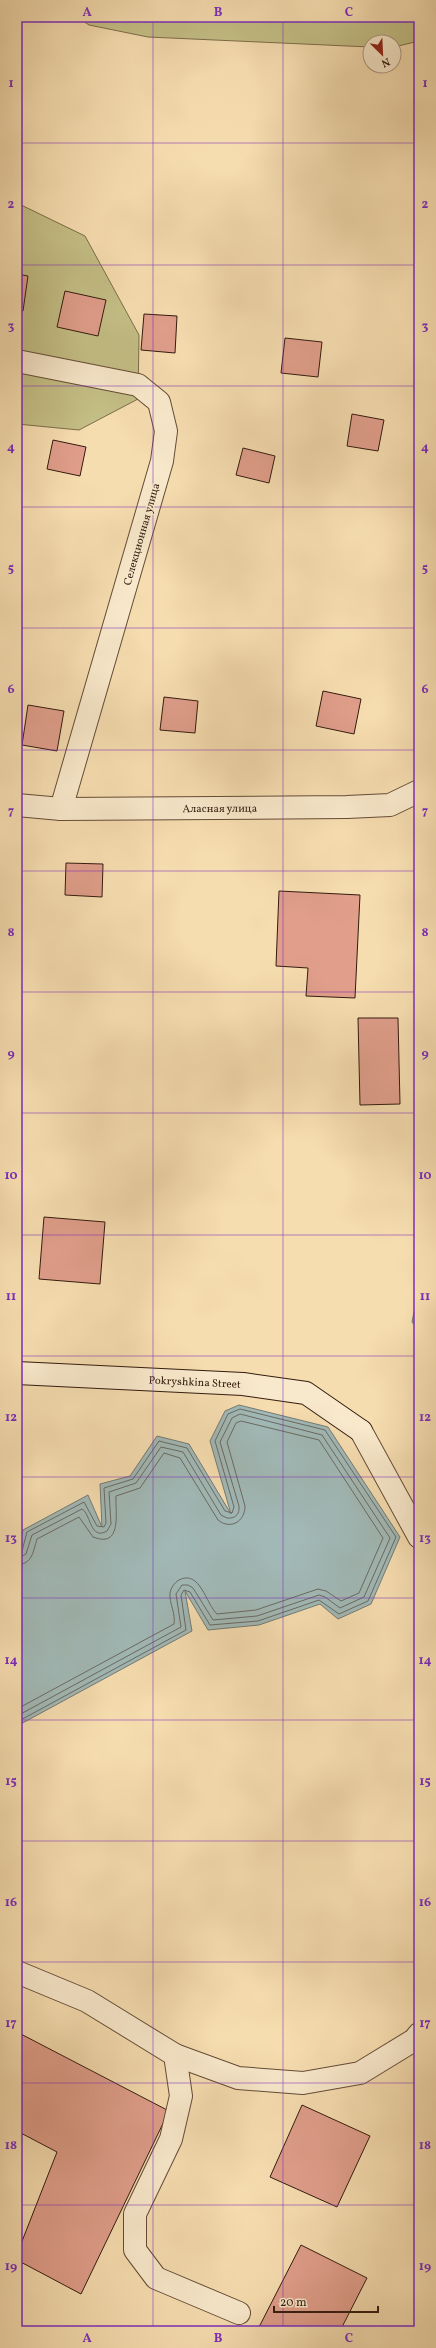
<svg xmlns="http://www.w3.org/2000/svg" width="436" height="2348" font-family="Vollkorn,serif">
	<rect width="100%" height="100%" fill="#f6ddb0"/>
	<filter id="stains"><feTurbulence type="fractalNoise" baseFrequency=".005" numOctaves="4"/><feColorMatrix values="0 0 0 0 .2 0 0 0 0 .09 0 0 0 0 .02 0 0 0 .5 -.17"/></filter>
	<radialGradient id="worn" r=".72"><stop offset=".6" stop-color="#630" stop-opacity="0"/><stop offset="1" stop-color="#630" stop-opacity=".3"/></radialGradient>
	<!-- green -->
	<path fill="#c4bf86" stroke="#7c6d4a" d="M77 17H419V41L394 47V42H370V47L148 37 89 25Z
		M17 203 85 236 139 335 138 399 79 430 17 424Z"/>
	<!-- water -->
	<path fill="#a1b9b7" stroke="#757a73" d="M419 1287V1331L412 1322Z
		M239 1405 328 1427 400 1537 371 1604 338 1619 320 1604 259 1625 208 1630 185 1591 192 1631 17 1726V1554L23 1530 88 1495 102 1527 100 1484 130 1476 157 1436 189 1444 231 1514 210 1441 225 1411Z"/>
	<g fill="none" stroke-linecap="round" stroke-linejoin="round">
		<!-- shore -->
		<path stroke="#6a6a62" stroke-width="1" d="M17 1554 22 1551 27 1532 84 1502 97 1526 104 1527 106 1523 104 1488 133 1479 159 1441 187 1448 225 1511 232 1513 234 1507 215 1441 228 1414 240 1409 325 1430 396 1537 368 1601 339 1614 319 1600 258 1621 210 1625 190 1592 184 1590 181 1595 186 1630 17 1722
			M17 1559 26 1554 32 1535 82 1509C91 1514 90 1541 107 1531L111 1524 109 1492 136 1483 161 1447 183 1452 221 1515 227 1518C235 1519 240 1514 239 1506L220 1442 232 1418 240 1414 322 1435 390 1538 364 1597 340 1608 325 1597 319 1595 257 1616 213 1620 193 1588 188 1585H182L176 1594 181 1627 17 1716
			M17 1565C33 1564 33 1551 37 1539L79 1517 93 1537C123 1549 115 1511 116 1496L140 1488 164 1453 180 1458 218 1520C230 1530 245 1522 245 1506L227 1442 236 1423 241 1421 319 1440 383 1538 359 1593 341 1601 326 1591 318 1589 256 1610 217 1614C206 1604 200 1569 179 1580 174 1583 171 1588 170 1593 169 1603 176 1614 174 1624L17 1709"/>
	</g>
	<!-- building -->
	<path fill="#e09e8b" stroke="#331b0e" d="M17 274 28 276 23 311 17 310Z
		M65 291 106 300 98 336 57 327Z
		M144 314 177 316 175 353 141 350Z
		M285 338 322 342 318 377 281 373Z
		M352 414 384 420 378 451 347 446Z
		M53 440 86 447 80 476 47 469Z
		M243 448 275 456 269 483 236 475Z
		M323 691 361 699 354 734 316 726Z
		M164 697 198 701 195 733 160 730Z
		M28 705 64 711 57 751 22 745Z
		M66 863 103 864 102 897 65 895Z
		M279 891 360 895 355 998 306 996 308 968 276 966Z
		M358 1018H398L400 1104 360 1105Z
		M44 1217 105 1222 100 1284 39 1279Z
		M17 2032 169 2111 81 2294 17 2260V2254L57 2152 17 2131Z
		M302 2105 370 2136 337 2207 270 2177Z
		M301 2245 367 2278 340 2331H257Z"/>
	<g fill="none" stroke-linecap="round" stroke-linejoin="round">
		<!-- street casing -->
		<g stroke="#644c36" stroke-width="24">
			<g id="street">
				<path d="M17 361 138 385 159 402 166 431 162 461 61 809"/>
				<path id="s1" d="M17 805 61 809 347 807 390 805 419 791"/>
				<path d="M361 1431 419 1537"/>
				<path d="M17 1972 87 2001 175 2055 181 2096 171 2139 135 2214V2250L156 2278 239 2313"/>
				<path d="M175 2055 238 2078 303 2083 360 2073 414 2040 419 2034"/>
			</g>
		</g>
		<!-- secondary casing -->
		<g stroke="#331b0e" stroke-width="24">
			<g id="secondary">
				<path id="s2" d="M17 1373 243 1384 306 1393 361 1431"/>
			</g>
		</g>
		<!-- street -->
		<use href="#street" stroke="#f9e9cc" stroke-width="22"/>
		<!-- secondary -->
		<use href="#secondary" stroke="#f9e9cc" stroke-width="22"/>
	</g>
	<!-- grid -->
	<path fill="none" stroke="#7b2cbf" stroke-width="1" stroke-opacity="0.55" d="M153 17V2331M283 17V2331M17 143H419M17 265H419M17 386H419M17 507H419M17 628H419M17 750H419M17 871H419M17 992H419M17 1113H419M17 1235H419M17 1356H419M17 1477H419M17 1598H419M17 1720H419M17 1841H419M17 1962H419M17 2083H419M17 2205H419"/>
	<g text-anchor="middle" stroke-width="3" stroke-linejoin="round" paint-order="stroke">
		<!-- street labels -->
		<g font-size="11" fill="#331b0e" stroke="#f9e9cc">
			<text transform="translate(141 534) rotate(-74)" y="4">Селекционная улица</text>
			<text dy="4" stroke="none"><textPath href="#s1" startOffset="203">Аласная улица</textPath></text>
			<text dy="4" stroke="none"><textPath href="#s2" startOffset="178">Pokryshkina Street</textPath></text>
		</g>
	</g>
	<!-- margin -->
	<rect width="436" height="2348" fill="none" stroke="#f6ddb0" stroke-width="44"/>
	<!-- north arrow -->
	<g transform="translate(382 54) rotate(156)"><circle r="19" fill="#f9e9cc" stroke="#aa9780"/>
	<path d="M0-3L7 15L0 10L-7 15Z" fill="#8f2418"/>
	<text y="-6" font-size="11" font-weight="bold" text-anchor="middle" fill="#331b0e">N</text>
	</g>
	<!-- scale -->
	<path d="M274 2306v6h104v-6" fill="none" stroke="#331b0e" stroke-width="2"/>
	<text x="280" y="2306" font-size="12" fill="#331b0e" stroke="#f9e9cc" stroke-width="3" paint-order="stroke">20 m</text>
	<rect x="22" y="22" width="392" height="2304" fill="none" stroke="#7b2cbf" stroke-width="1.5"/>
	<g font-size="13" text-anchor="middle" font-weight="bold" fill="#7b2cbf">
		<text x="87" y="16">A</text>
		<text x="218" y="16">B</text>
		<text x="349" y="16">C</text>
		<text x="11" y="87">1</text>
		<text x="425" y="87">1</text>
		<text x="11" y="208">2</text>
		<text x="425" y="208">2</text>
		<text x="11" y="330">3</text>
		<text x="425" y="330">3</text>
		<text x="11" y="451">4</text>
		<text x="425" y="451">4</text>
		<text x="11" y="572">5</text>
		<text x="425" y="572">5</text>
		<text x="11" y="693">6</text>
		<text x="425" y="693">6</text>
		<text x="11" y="815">7</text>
		<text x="425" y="815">7</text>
		<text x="11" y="936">8</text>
		<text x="425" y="936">8</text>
		<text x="11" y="1057">9</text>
		<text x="425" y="1057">9</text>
		<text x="11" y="1179">10</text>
		<text x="425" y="1179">10</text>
		<text x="11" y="1300">11</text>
		<text x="425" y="1300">11</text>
		<text x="11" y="1421">12</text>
		<text x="425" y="1421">12</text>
		<text x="11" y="1542">13</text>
		<text x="425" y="1542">13</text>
		<text x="11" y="1664">14</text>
		<text x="425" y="1664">14</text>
		<text x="11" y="1785">15</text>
		<text x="425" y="1785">15</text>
		<text x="11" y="1906">16</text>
		<text x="425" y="1906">16</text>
		<text x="11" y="2027">17</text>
		<text x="425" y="2027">17</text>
		<text x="11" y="2149">18</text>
		<text x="425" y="2149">18</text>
		<text x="11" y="2270">19</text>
		<text x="425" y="2270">19</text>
		<text x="87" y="2342">A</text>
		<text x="218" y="2342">B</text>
		<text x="349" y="2342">C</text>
	</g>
	<rect width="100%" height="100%" filter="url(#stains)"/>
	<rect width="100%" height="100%" fill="url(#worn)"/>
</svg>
